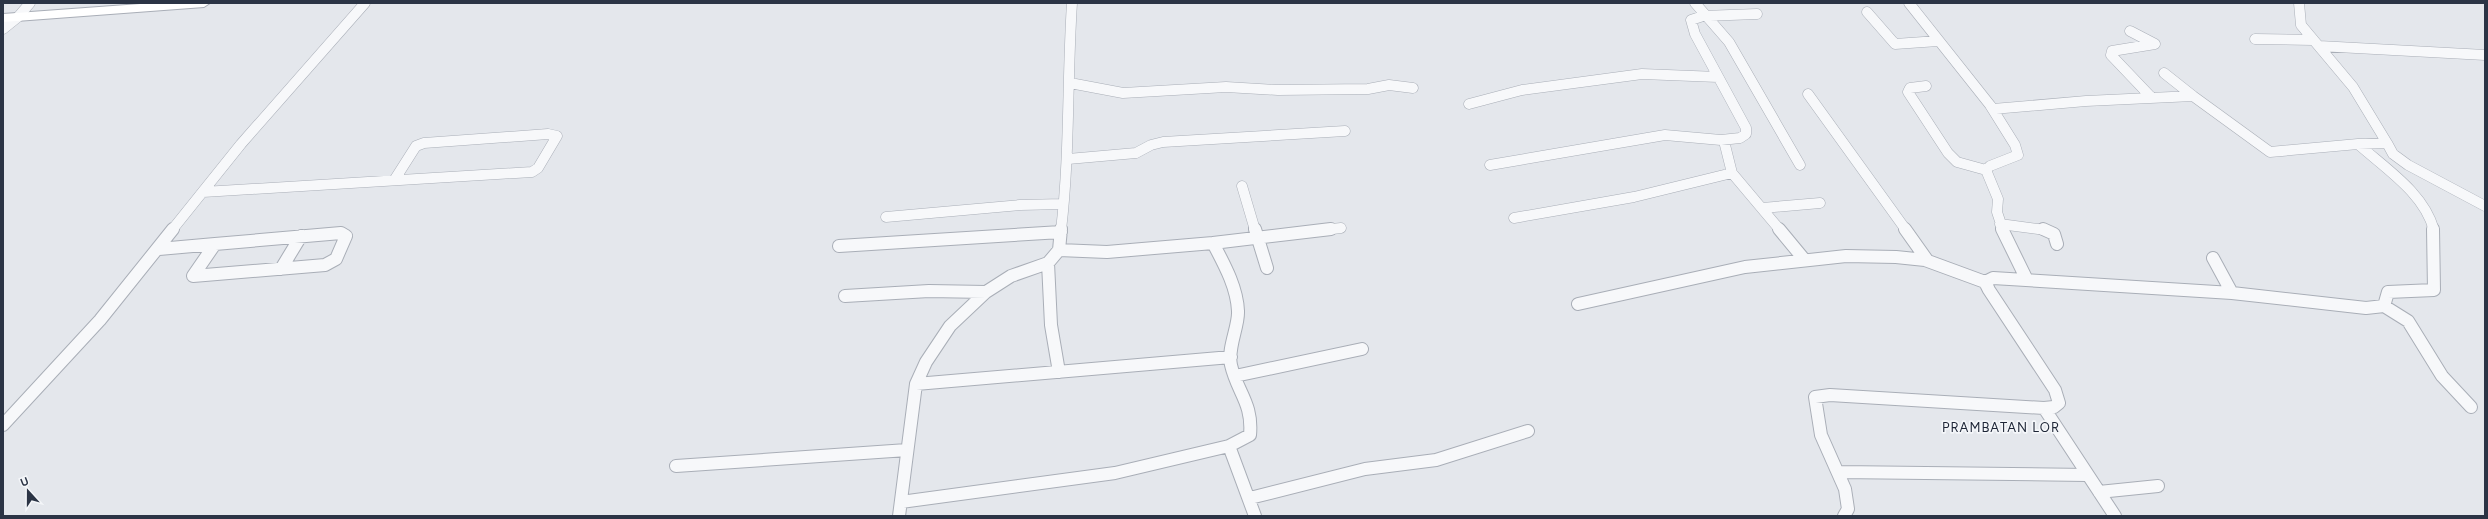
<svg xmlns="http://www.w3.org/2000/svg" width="2488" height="519" font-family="Figtree,sans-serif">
	<rect width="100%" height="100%" fill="#e4e7ec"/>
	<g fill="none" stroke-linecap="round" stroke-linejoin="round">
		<!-- minor-far1 casing -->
		<g stroke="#a9aeb7" stroke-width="11">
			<path id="minor-far1" d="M1695 3 1729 42 1800 165
				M1909 3 1990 105 2015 145 2018 155 1990 166 1986 170 1998 199 1997 212 2003 230
				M2299 3 2301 25 2353 87 2387 143
				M1867 12 1895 44 1938 41
				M3 29 18 17 30 3
				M2130 31 2155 44 2112 51 2111 55 2151 97
				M2255 39 2313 40
				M2319 46 2485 55
				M2164 73 2193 96
				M1070 83 1123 93 1226 87 1278 90 1368 89 1389 85 1413 88
				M1926 86 1910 88 1908 92 1948 153 1957 162 1986 170
				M1808 94 1906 230
				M1469 104 1522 90 1642 74 1718 77
				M1993 109 2086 101 2193 96 2270 152 2358 144
				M1724 141 1732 173 1780 230
				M1068 159 1136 153 1151 145 1163 142 1345 131
				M1490 165 1665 135 1721 140 1740 138 1746 134V128L1695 34 1691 20 1703 16 1757 14
				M1242 186 1255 230
				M203 192 532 172 538 168 557 136 548 134 424 143 416 146 395 179
				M1762 208 1820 203
				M886 217 1020 205 1063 204
				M1514 218 1634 197 1732 173
				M2000 224 2046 230
				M172 230 241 144 365 3
				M1061 230C1070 155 1067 79 1072 3
				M1323 230 1341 228
				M2434 230C2424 193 2386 169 2358 144L2387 143 2393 154 2408 165 2485 206"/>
		</g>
		<!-- minor casing -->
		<g stroke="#a9aeb7" stroke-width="14">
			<path id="minor" d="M1255 229 1267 268
				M1779 229 1803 258
				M1905 229 1927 260
				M2002 229 2027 280
				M2043 229 2054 234 2057 244
				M341 233 346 236 336 259 325 265 193 276 215 244Z
				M1213 243 1331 229
				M839 246 1061 232
				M159 249 215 244
				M1059 250 1107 252 1213 243C1224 264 1237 287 1238 311 1239 326 1227 348 1231 365 1237 392 1253 403 1250 435L1229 446
				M2213 258 2232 293
				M1048 263 1051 325 1059 372
				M281 269 301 236
				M845 296 929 291 986 292
				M1578 304 1745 267 1846 256 1896 257 1925 260 1985 282
				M2384 306 2388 292 2434 290 2433 229
				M1235 376 1362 349
				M916 384 1231 357
				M2044 408 2115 516
				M3 425 100 320 173 229
				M676 466 907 450
				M1839 472 2087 475
				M2099 492 2158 486
				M1250 498 1365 469 1436 460 1528 431
				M901 502 1115 473 1229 446 1255 516
				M899 516 916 384 926 362 950 326 986 292 1011 276 1048 263 1059 250 1061 229
				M1844 516 1848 509 1845 489 1821 435 1815 397 1830 395 2044 408 2054 407 2059 403 2055 390 1989 290 1985 282 1993 278 2232 293 2366 308 2384 306 2408 321 2442 376 2471 407"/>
		</g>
		<!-- secondary casing -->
		<g stroke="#a9aeb7" stroke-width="2">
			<path id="secondary" d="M154 3H210L204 7 3 22V14Z"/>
		</g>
		<!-- minor-far1 -->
		<use href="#minor-far1" stroke="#f7f8fa" stroke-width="10"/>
		<!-- minor -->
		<use href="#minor" stroke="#f7f8fa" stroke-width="12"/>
		<!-- secondary -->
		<use href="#secondary" fill="#fff" fill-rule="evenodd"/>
	</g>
	<g text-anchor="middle" stroke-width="3.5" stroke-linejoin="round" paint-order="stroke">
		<!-- quarter labels -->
		<g font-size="13" letter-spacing="1" fill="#1d2536" stroke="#f4f6f9">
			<text x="2001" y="432">PRAMBATAN LOR</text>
		</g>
	</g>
	<!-- border -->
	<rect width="2488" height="519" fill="none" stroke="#2b3445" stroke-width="8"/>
	<!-- north arrow -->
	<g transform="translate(28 491) rotate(339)" stroke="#f4f6f9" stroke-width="3" paint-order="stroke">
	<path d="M0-3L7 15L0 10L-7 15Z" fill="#2b3445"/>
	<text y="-6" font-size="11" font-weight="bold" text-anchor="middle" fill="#2b3445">U</text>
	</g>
</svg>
